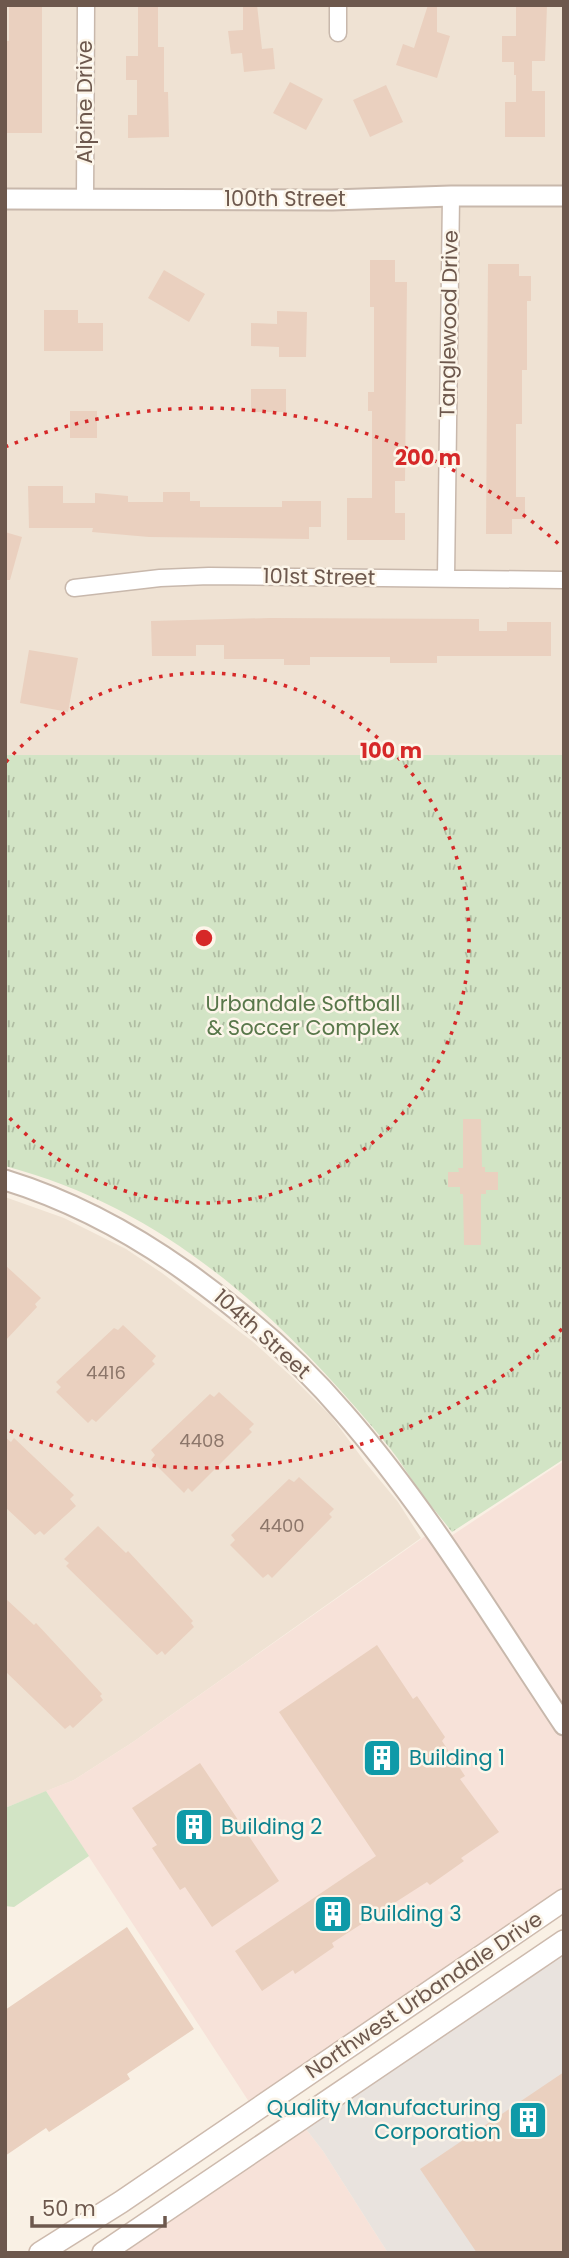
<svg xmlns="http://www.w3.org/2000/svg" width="569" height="2258" font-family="Poppins,sans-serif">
	<defs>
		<pattern id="park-tufts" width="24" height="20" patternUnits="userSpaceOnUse" patternTransform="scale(1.75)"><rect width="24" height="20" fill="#d2e4c5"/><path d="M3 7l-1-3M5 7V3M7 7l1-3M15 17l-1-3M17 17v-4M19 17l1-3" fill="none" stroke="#afbca2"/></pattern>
	</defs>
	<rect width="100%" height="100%" fill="#f9f0e4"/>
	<!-- residential -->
	<path fill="#efe2d3" d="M5 5H564V755H5Z
		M5 1197 64 1218 126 1249 162 1273 252 1341 292 1377 331 1416 365 1462 398 1502 421 1538 133 1742 74 1780 5 1808Z"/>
	<!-- commercial -->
	<path fill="#f7e2d9" d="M564 1461V1900L255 2111 46 1791 74 1780 133 1742 434 1530 456 1561 451 1536Z
		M299 2120 323 2151 388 2253H103Z"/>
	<!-- industrial -->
	<path fill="#e9e3de" d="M564 1941V2253H388L323 2151 299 2120Z"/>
	<!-- grass -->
	<path fill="#d2e4c5" d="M46 1791 89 1856 14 1907 5 1906V1808Z"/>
	<!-- park -->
	<path fill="url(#park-tufts)" d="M5 755H564V1459L452 1532C442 1519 432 1507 422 1495 411 1479 401 1462 389 1447 285 1320 168 1209 5 1166Z"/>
	<!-- building -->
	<path fill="#ead0bf" d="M9 5H42V133H7L5 41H9Z
		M138 5H158V47H164V92H168L169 137 128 138V115H137V80H126V56H138Z
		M243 5H257L262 49 273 48 275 69 244 72 242 53 231 54 228 31 243 30Z
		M428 5H437V32L450 36 437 78 396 65 403 44 414 48Z
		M516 5H547L545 61H532V91H545V137H505V102H516V75H514V62H502V36H516Z
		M290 82 323 99 306 130 273 113Z
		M386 85 403 122 370 137 353 100Z
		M370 260H395V282H407L405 481H395V513H405V540H347V498H372V411H368V392H374V307H370Z
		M488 264H519V276H531V301H527V370H522V424H516V497H525V519H512V534H486Z
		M164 270 205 294 189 322 148 298Z
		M44 310H78V323H103V351H44Z
		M277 311 307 312 306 357H279V347L251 346V323L277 324Z
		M251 389H286V412H251Z
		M70 411H97V438H70Z
		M28 486H63V503H95V493L128 496V502H163V492H190V501H200V507H282V501H321V527H309V539L149 537 92 532 93 528H29Z
		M5 532 22 537 10 580H5Z
		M270 618 479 619V631H507V622H551V656H437V663H390V657H310V665H284V659H224V645H196V656H152L151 621Z
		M29 650 78 658 68 712 20 703Z
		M463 1119H481L482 1167H485V1172H498V1190H486V1194H481V1245H464L463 1194H460V1187H448V1172H459L458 1168H463Z
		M5 1265 41 1298 35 1304 37 1307 5 1341Z
		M123 1325 156 1356 152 1361 155 1364 96 1422 92 1419 88 1423 56 1392 61 1387 56 1382 114 1328 118 1330Z
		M219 1392 254 1424 249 1429 252 1432 192 1492 188 1488 184 1493 151 1460 155 1455 151 1450 210 1394 214 1397Z
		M5 1437 11 1442 14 1438 74 1495 70 1499 76 1506 44 1535 40 1531 35 1535 5 1507Z
		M299 1477 334 1509 329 1514 332 1517 272 1578 268 1574 263 1578 230 1545 235 1540 231 1535 289 1479 294 1482Z
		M98 1526 126 1553 128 1551 193 1621 191 1623 194 1627 165 1655 162 1651 157 1655 66 1566 69 1563 64 1559Z
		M5 1598 34 1625 36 1623 102 1694 100 1696 103 1700 73 1728 70 1725 65 1729 5 1671Z
		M377 1645 413 1699 417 1696 445 1737 442 1741 465 1776 460 1779 499 1832 461 1858 464 1861 430 1885 427 1882 332 1943 334 1947 295 1974 293 1970 262 1991 235 1951 376 1856 279 1712Z
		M200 1763 279 1881 212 1927 185 1887 180 1890 152 1848 157 1845 132 1808Z
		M127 1927 194 2029 127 2074 130 2079 49 2132 46 2128 5 2156V2010Z
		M564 2072V2253H477L420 2169Z"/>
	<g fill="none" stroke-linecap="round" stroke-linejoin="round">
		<!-- minor casing -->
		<g stroke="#c8b8ac" stroke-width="19">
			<path id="minor" d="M338 33V5
				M85 199 86 5
				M446 578 451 196
				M74 588 160 578 209 576 564 580"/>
		</g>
		<!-- tertiary casing -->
		<g stroke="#c8b8ac" stroke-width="23">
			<path id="tertiary" d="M5 199 332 200 451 196H564
				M5 1180C70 1200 130 1232 185 1271 243 1312 297 1358 343 1412 427 1508 493 1619 564 1725"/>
		</g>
		<!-- secondary casing -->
		<g stroke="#cdbaad" stroke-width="24">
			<path id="secondary" d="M40 2253 121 2202 564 1900
				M103 2253 564 1941"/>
		</g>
		<!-- minor -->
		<use href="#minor" stroke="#fff" stroke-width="16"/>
		<!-- tertiary -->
		<use href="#tertiary" stroke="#fff" stroke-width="19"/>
		<!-- secondary -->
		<use href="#secondary" stroke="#fff" stroke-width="21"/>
	</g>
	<!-- distance rings -->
	<g fill="none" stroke="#d62828" stroke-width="3.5" stroke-dasharray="3.5 7">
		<path d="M6 762A265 265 0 1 1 6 1114"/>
		<path d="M562 1329A530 530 0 0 1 5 1429M5 447A530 530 0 0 1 562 547"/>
	</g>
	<!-- icons -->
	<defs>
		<g id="building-square" transform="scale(2.0125)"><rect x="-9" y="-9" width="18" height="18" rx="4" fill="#0f9aa8" stroke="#fcf5e9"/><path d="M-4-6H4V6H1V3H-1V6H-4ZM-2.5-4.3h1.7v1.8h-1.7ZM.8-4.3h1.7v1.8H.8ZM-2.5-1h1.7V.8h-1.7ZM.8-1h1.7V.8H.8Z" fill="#fff"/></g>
	</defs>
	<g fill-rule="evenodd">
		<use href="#building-square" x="382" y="1758"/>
		<use href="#building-square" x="194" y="1827"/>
		<use href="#building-square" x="333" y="1914"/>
		<use href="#building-square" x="528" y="2120"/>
	</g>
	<g text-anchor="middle" stroke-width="5" stroke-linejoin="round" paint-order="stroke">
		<!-- number labels -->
		<g font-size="18" fill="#8c766a">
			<text x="106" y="1379">4416</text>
			<text x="202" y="1447">4408</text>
			<text x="282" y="1532">4400</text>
		</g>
		<!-- street labels -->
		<g font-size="21" fill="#6d584d" stroke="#fcf5e9">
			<text transform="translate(85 102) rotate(-90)" y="7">Alpine Drive</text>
			<text x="285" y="206">100th Street</text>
			<text transform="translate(449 324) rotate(-89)" y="7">Tanglewood Drive</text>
			<text transform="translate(319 577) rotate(1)" y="7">101st Street</text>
			<text transform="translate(262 1334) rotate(42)" y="7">104th Street</text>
			<text transform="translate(424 1995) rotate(-34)" y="7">Northwest Urbandale Drive</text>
		</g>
		<!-- park labels -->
		<g font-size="21" fill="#58774a" stroke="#fcf5e9">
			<text x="303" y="1011">Urbandale Softball<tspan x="303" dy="24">&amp; Soccer Complex</tspan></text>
		</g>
		<!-- culture labels -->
		<g font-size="21" fill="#0d838f" stroke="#fcf5e9" text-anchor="start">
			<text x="409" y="1765">Building 1</text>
			<text x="221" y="1834">Building 2</text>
			<text x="360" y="1921">Building 3</text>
			<text x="501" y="2115" text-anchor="end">Quality Manufacturing<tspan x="501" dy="24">Corporation</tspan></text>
		</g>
	</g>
	<circle cx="204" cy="938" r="10" fill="#d62828" stroke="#fcf5e9" stroke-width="3.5"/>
	<g font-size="21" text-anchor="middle" font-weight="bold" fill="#d62828" stroke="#fcf5e9" stroke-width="5" stroke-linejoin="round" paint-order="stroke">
		<text x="428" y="465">200 m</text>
		<text x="391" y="758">100 m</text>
	</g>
	<!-- border -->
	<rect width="569" height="2258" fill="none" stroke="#6d584d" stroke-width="14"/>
	<!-- scale -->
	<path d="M32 2216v10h133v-10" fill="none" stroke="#6d584d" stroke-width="3.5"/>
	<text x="42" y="2216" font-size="21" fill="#6d584d" stroke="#fcf5e9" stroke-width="5" paint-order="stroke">50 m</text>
</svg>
